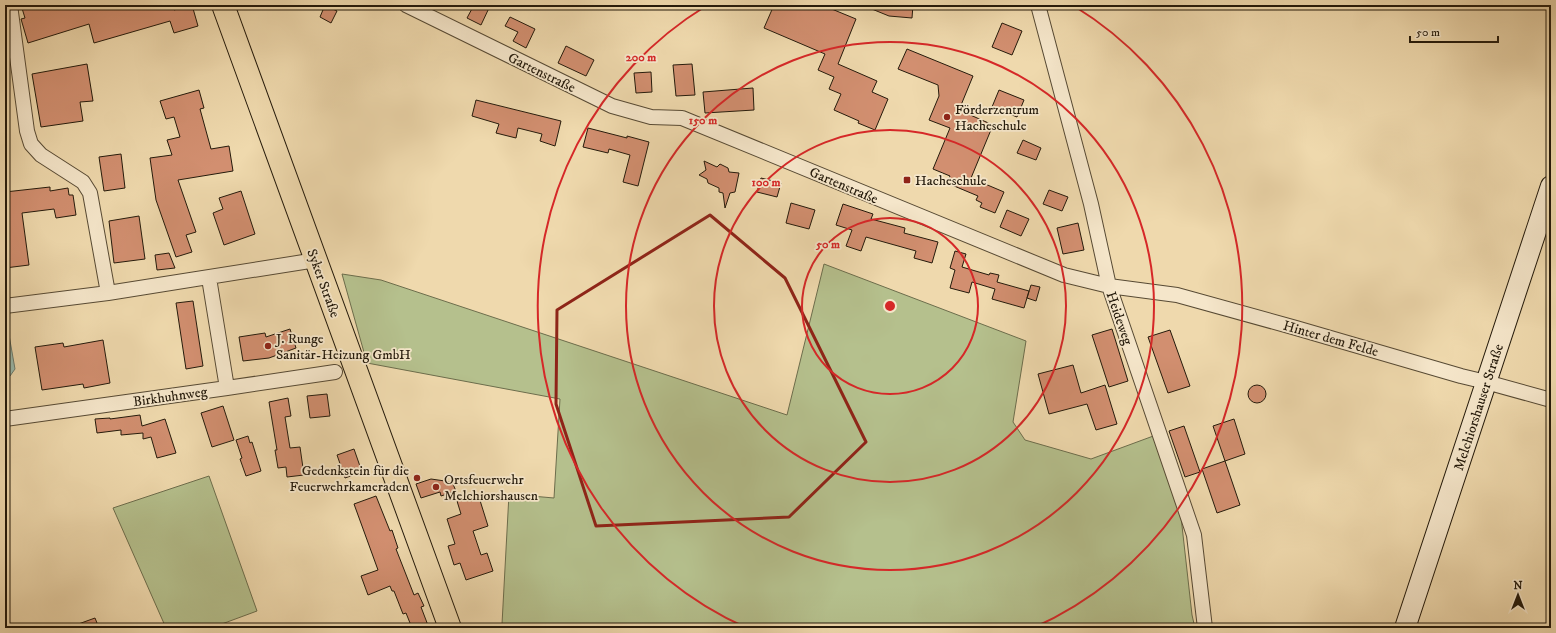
<svg xmlns="http://www.w3.org/2000/svg" width="1556" height="633" font-family="'IM FELL DW Pica',serif">
	<rect width="100%" height="100%" fill="#efd9ad"/>
	<filter id="stains"><feTurbulence type="fractalNoise" baseFrequency=".005" numOctaves="4"/><feColorMatrix values="0 0 0 0 .2 0 0 0 0 .09 0 0 0 0 .02 0 0 0 .5 -.17"/></filter>
	<radialGradient id="worn" r=".72"><stop offset=".6" stop-color="#630" stop-opacity="0"/><stop offset="1" stop-color="#630" stop-opacity=".3"/></radialGradient>
	<!-- green -->
	<path fill="#b5c08d" stroke="#6c6d4c" d="M824 264 1026 341 1013 422 1025 440 1091 459 1156 435 1180 508 1192 615 1195 628H740L502 624 509 494 554 498 560 399 367 363 342 274 381 280 787 415Z
		M209 476 257 611 211 628H166L113 508Z"/>
	<!-- water -->
	<path fill="#9abaac" stroke="#6b7a6c" d="M5 335H9L15 369 10 376 5 377Z"/>
	<!-- building -->
	<path fill="#d28f70" stroke="#241a0b" d="M21 5H173L174 10 192 5 198 26 174 33 170 21 94 43 89 24 28 43 21 19 25 18Z
		M325 5 337 11 331 23 320 17Z
		M474 5H483L489 8 481 25 467 18Z
		M774 5H822L856 19 838 64 877 81 872 92 888 99 875 130 858 123 859 121 834 110 841 94 829 89 834 77 818 70 825 54 764 28Z
		M862 5H913L912 18 889 16Z
		M510 17 535 29 526 48 513 41 518 32 505 26Z
		M1002 23 1022 31 1012 55 992 47Z
		M566 46 594 60 586 76 558 63Z
		M907 49 973 76 959 110 993 125 971 178 1004 192 995 213 980 207 982 203 976 200 978 196 947 183 950 176 933 169 950 128 929 120 939 96 938 85 898 69Z
		M87 64 93 101 80 102 83 121 41 127 32 74Z
		M692 64 695 95 676 96 673 65Z
		M651 72 652 92 636 93 634 73Z
		M753 88 754 110 705 113 703 92Z
		M199 90 204 108 200 109 211 149 229 146 233 171 178 180 196 232 186 235 192 252 176 257 156 200 150 158 172 155 167 140 180 137 174 117 166 119 160 101Z
		M999 90 1024 100 1017 117 992 107Z
		M476 100 561 121 555 146 540 141 542 134 518 128 516 138 496 133 499 124 472 116Z
		M588 128 627 138V136L649 142 638 186 623 182 630 155 609 149 608 153 583 147Z
		M1023 140 1041 148 1036 160 1017 153Z
		M121 154 125 188 104 191 99 157Z
		M704 161 717 167 720 164 728 168 729 172 739 173 735 192 730 193 725 208 723 193 719 192V188L708 183 707 179 699 175 706 170Z
		M761 178 781 183 777 197 757 192Z
		M50 187V191L68 188 69 195H73L76 215 56 218 54 209 22 213 29 265 5 268V192Z
		M1049 190 1068 197 1062 211 1043 204Z
		M241 191 255 234 224 245 213 213 223 209 219 198Z
		M791 203 815 210 809 229 786 223Z
		M843 204 873 214 871 219 905 228 904 233 938 242 932 263 914 258 916 251 866 237 861 251 846 246 852 230 836 225Z
		M1007 210 1029 219 1021 236 1000 227Z
		M139 216 145 259 114 263 109 221Z
		M1078 223 1084 250 1063 254 1057 228Z
		M955 251 966 254 962 267 989 275 990 273 999 275 997 282 1029 291 1024 308 992 299 995 289 972 282 969 293 950 288 955 270 950 268Z
		M169 253 175 268 157 270 155 255Z
		M1031 285 1040 287 1036 301 1027 298Z
		M193 301 203 366 186 369 176 303Z
		M290 329 296 348 269 358 243 361 239 337 265 333 266 337Z
		M1112 329 1128 381 1109 387 1092 335Z
		M1170 330 1190 386 1168 393 1148 337Z
		M103 340 110 383 84 388 83 384 42 390 35 347 63 343 64 347Z
		M1073 365 1081 393 1105 385 1117 424 1096 430 1087 404 1049 414 1038 374Z
		M1248 394a9 9 0 1 1 18 0a9 9 0 1 1-18 0Z
		M327 394 330 416 310 418 307 396Z
		M288 398 291 416 285 417 290 448 300 447 304 475 287 477 286 467 278 468 275 450H277L269 402Z
		M223 406 234 440 212 447 201 413Z
		M140 415 142 426 165 419 176 453 157 458 151 437 143 439V433L121 435V430L97 433 95 419 110 418V419Z
		M1234 419 1245 454 1225 461 1213 426Z
		M1184 426 1200 472 1185 477 1169 431Z
		M248 436 250 443 252 442 261 471 246 476 240 459 242 458 236 440Z
		M354 449 362 472 345 478 337 455Z
		M1225 461 1240 505 1217 513 1202 469Z
		M431 479 452 482 456 491 441 496 440 492 421 498 416 484Z
		M478 494 488 526 473 531 481 555 487 553 493 571 466 580 460 563 454 565 448 546 455 544 447 519 461 514 457 501Z
		M376 496 390 531 392 530 398 548 396 549 414 595 418 593 424 606 421 607 429 628H412L406 613 403 614 394 591H392L390 586 368 595 361 576 378 570 354 504Z
		M95 618 99 628H70V627Z"/>
	<g fill="none" stroke-linecap="round" stroke-linejoin="round">
		<!-- street casing -->
		<g stroke="#574a34" stroke-width="16">
			<path id="street" d="M10 5 27 131 31 144 41 155 83 182 90 193 108 293
				M406 5 612 106 651 117 682 118 1064 275 1109 286 1177 295 1296 328 1461 376 1486 382 1551 400
				M1038 5 1091 204 1109 286 1194 535 1205 628
				M209 278 227 388
				M5 306 108 293 316 260
				M5 419 227 388 335 372"/>
		</g>
		<!-- secondary casing -->
		<g stroke="#241a0b" stroke-width="22">
			<path id="secondary" d="M1405 628 1551 186"/>
		</g>
		<!-- primary casing -->
		<g stroke="#241a0b" stroke-width="24">
			<path id="primary" d="M223 5 450 628"/>
		</g>
		<!-- street -->
		<use href="#street" stroke="#f5e6ca" stroke-width="14"/>
		<!-- secondary -->
		<use href="#secondary" stroke="#f5e6ca" stroke-width="20"/>
		<!-- primary -->
		<use href="#primary" stroke="#efd9ad" stroke-width="22"/>
	</g>
	<!-- marked area -->
	<path fill="none" stroke="#8f2418" stroke-width="3" stroke-linejoin="round" d="M710 215 785 278 866 442 789 517 596 526 556 404 557 310Z"/>
	<!-- distance rings -->
	<g fill="none" stroke="#d62828" stroke-width="2">
		<circle cx="890" cy="306" r="88"/>
		<circle cx="890" cy="306" r="176"/>
		<circle cx="890" cy="306" r="264"/>
		<path d="M747 628A352 352 0 0 1 706 6M1074 6A352 352 0 0 1 1033 628"/>
	</g>
	<!-- markers -->
	<g fill="#8f2418" stroke="#f5e6ca" stroke-width="1.5">
		<circle cx="947" cy="117" r="4"/>
		<rect x="903" y="176" width="8" height="8" rx="2"/>
		<circle cx="268" cy="346" r="4"/>
		<circle cx="417" cy="478" r="4"/>
		<circle cx="436" cy="487" r="4"/>
	</g>
	<g text-anchor="middle" stroke-width="3.5" stroke-linejoin="round" paint-order="stroke">
		<!-- street labels -->
		<g font-size="14" fill="#241a0b" stroke="#f5e6ca">
			<text transform="translate(542 72) rotate(26)" y="5">Gartenstraße</text>
			<text transform="translate(844 185) rotate(23)" y="5">Gartenstraße</text>
			<text transform="translate(324 283) rotate(70)" y="5">Syker Straße</text>
			<text transform="translate(1120 318) rotate(71)" y="5">Heideweg</text>
			<text transform="translate(1331 338) rotate(16)" y="5">Hinter dem Felde</text>
			<text transform="translate(170 396) rotate(-8)" y="5">Birkhuhnweg</text>
			<text transform="translate(1478 407) rotate(-72)" y="5">Melchiorshauser Straße</text>
		</g>
		<!-- poi labels -->
		<g font-size="14" fill="#241a0b" stroke="#f5e6ca" text-anchor="start">
			<text x="955" y="114">Förderzentrum<tspan x="955" dy="16">Hacheschule</tspan></text>
			<text x="915" y="185">Hacheschule</text>
			<text x="276" y="343">J. Runge<tspan x="276" dy="16">Sanitär-Heizung GmbH</tspan></text>
			<text x="409" y="475" text-anchor="end">Gedenkstein für die<tspan x="409" dy="16">Feuerwehrkameraden</tspan></text>
			<text x="444" y="484">Ortsfeuerwehr<tspan x="444" dy="16">Melchiorshausen</tspan></text>
		</g>
	</g>
	<circle cx="890" cy="306" r="6" fill="#d62828" stroke="#f5e6ca" stroke-width="2"/>
	<g font-size="12" text-anchor="middle" font-weight="bold" fill="#d62828" stroke="#f5e6ca" stroke-width="3.5" stroke-linejoin="round" paint-order="stroke">
		<text x="641" y="61">200 m</text>
		<text x="703" y="124">150 m</text>
		<text x="766" y="186">100 m</text>
		<text x="828" y="248">50 m</text>
	</g>
	<!-- margin -->
	<rect width="1556" height="633" fill="none" stroke="#efd9ad" stroke-width="20"/>
	<rect x="6" y="6" width="1544" height="621" fill="none" stroke="#241a0b" stroke-width="2"/>
	<rect x="10" y="10" width="1536" height="613" fill="none" stroke="#241a0b"/>
	<!-- north arrow -->
	<g transform="translate(1518 595)" stroke="#f5e6ca" stroke-width="3" paint-order="stroke">
	<path d="M0-3L7 15L0 10L-7 15Z" fill="#241a0b"/>
	<text y="-6" font-size="11" font-weight="bold" text-anchor="middle" fill="#241a0b">N</text>
	</g>
	<!-- scale -->
	<path d="M1410 36v6h88v-6" fill="none" stroke="#241a0b" stroke-width="2"/>
	<text x="1416" y="36" font-size="12" fill="#241a0b" stroke="#f5e6ca" stroke-width="3" paint-order="stroke">50 m</text>
	<rect width="100%" height="100%" filter="url(#stains)"/>
	<rect width="100%" height="100%" fill="url(#worn)"/>
</svg>
